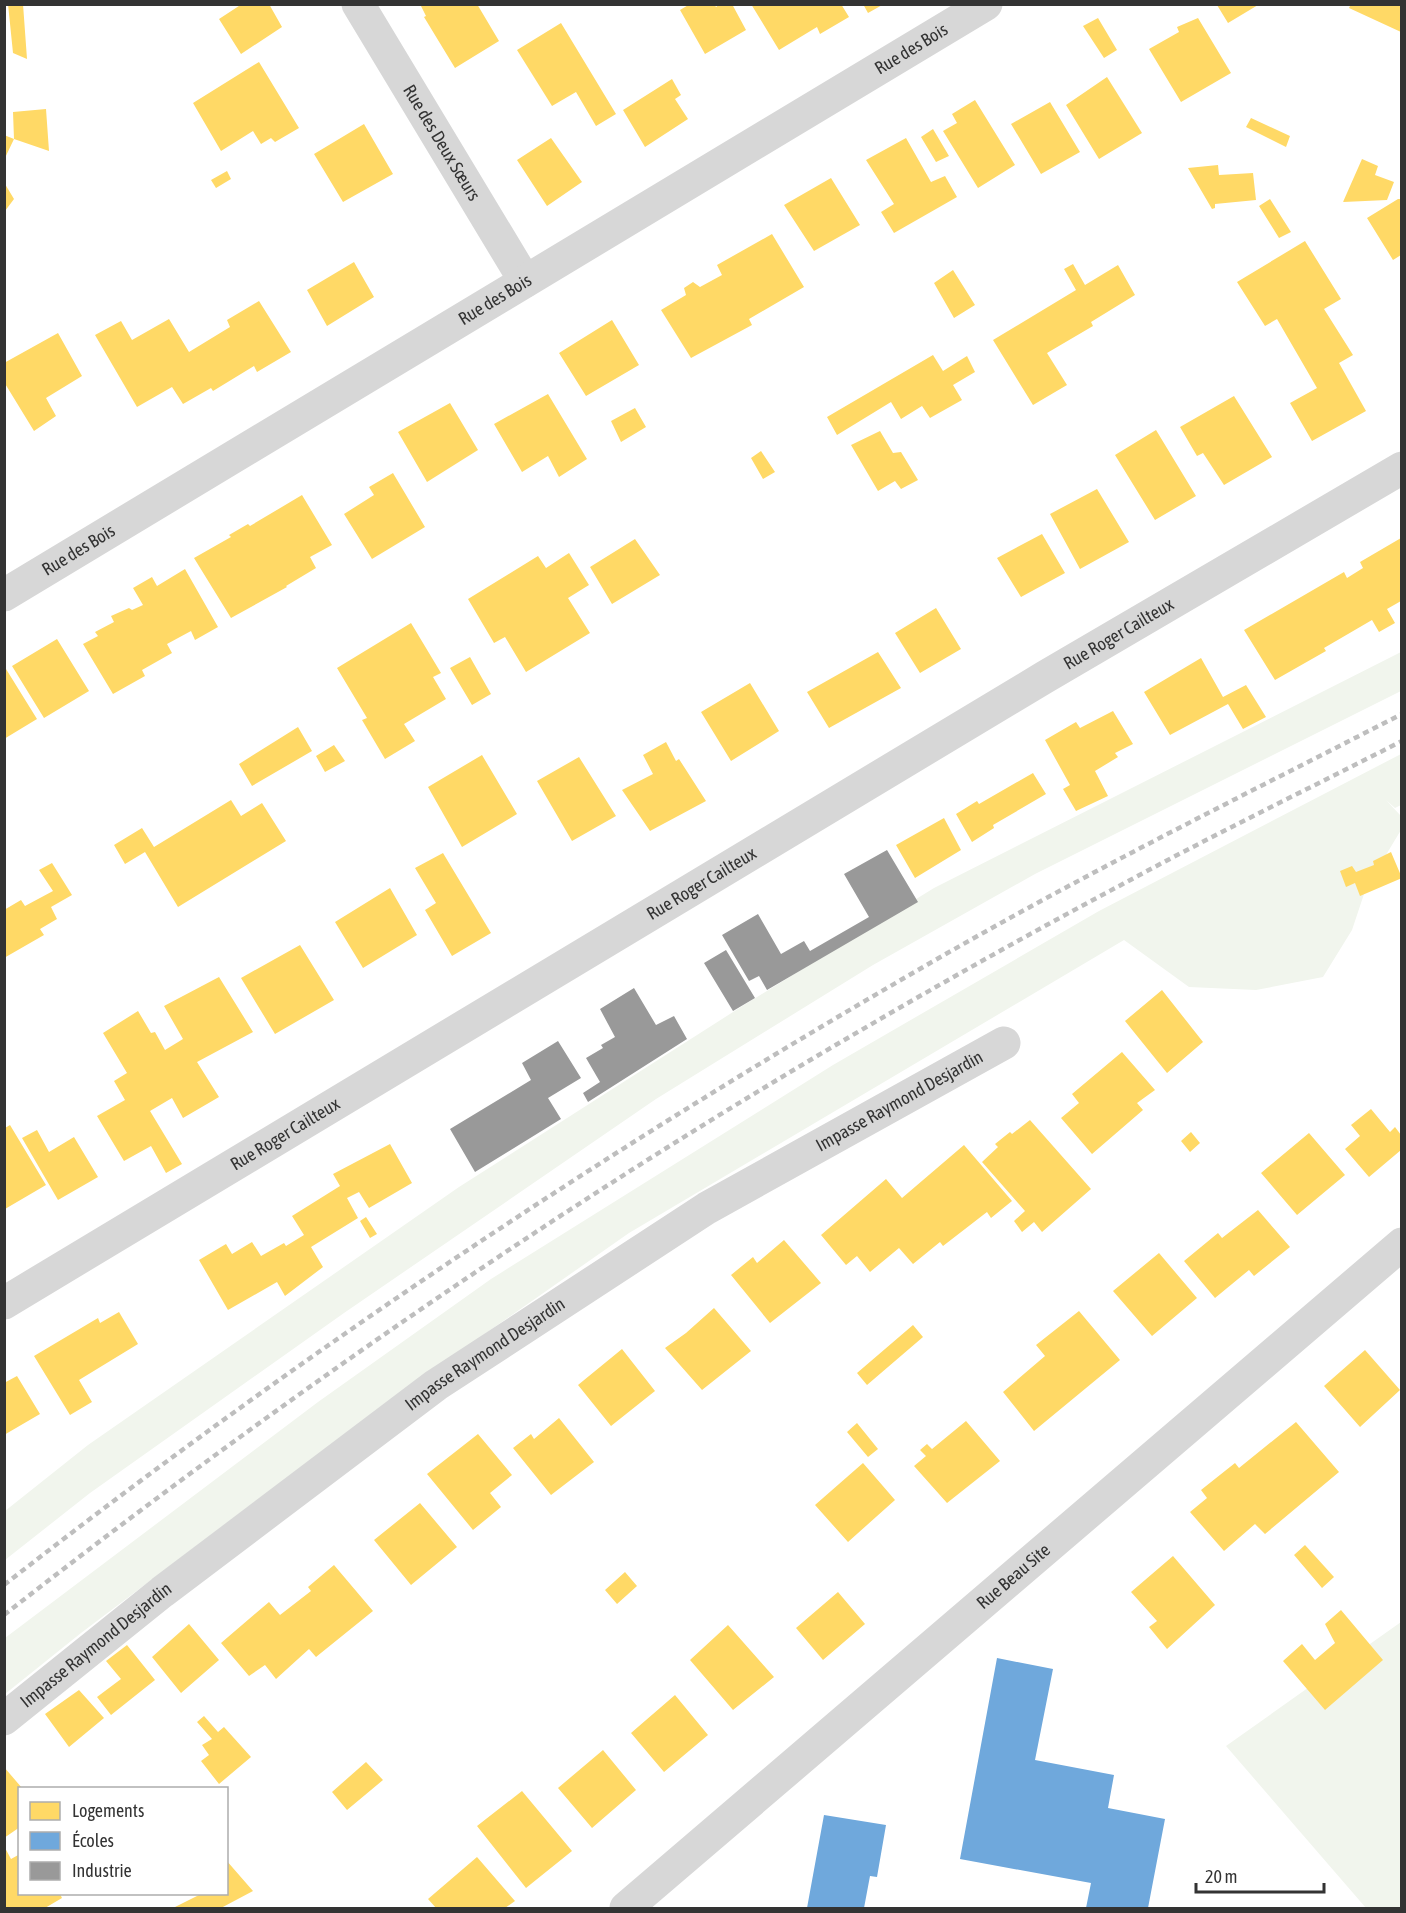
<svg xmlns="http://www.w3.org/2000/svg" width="1406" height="1913" font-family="'Asap Condensed',sans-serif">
	<rect width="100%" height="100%" fill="#fff"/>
	<!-- green -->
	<path fill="#f1f5ed" d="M1401 652V691L1035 874 873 965 656 1099 344 1313 90 1493 5 1560V1511L88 1445 459 1187 744 1005 934 888Z
		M1401 754V805L1395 808 1386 800 1401 816V830L1366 888 1352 930 1323 977 1256 990 1189 987 1124 940 629 1233 379 1408 81 1633 5 1694V1638L318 1402 491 1279 833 1065 1099 911Z
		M1401 1622V1908H1366L1226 1746Z"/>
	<!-- homes -->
	<path fill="#ffd966" d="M8 4H23L27 59 13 53Z
		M242 4H269L282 27 241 54 219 19Z
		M420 4H477L499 41 455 68 424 17 426 16Z
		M690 4H714L716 7 720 4H732L746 30 705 54 680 10Z
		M751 4H841L849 17 820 34 817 27 779 50Z
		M863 4H884L868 13Z
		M1351 4H1401V32L1349 8Z
		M1217 5H1258L1228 23Z
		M1098 18 1117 50 1104 58 1083 26Z
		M1198 18 1231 73 1181 102 1149 49 1179 32 1177 27Z
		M561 23 616 114 596 126 576 92 552 106 517 50Z
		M259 62 299 128 275 142 271 138 261 144 253 131 221 151 193 103Z
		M1107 77 1142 133 1099 159 1066 105Z
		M672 79 681 95 675 99 688 119 645 147 623 110Z
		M975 100 1015 165 978 188 943 131 957 123 952 114Z
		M1050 102 1080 152 1041 174 1011 124Z
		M46 109 49 151 14 139 4 160V135L14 139 13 112Z
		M1251 118 1290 136 1286 147 1246 127Z
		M364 124 393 174 343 202 314 154Z
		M933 129 949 156 936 162 921 137Z
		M551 138 582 182 547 206 517 160Z
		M906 138 931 182 945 176 957 197 894 233 881 212 894 204 866 160Z
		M1362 159 1378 166 1375 175 1394 182 1387 200 1343 202Z
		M1218 165 1219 175 1253 173 1256 200 1215 204V208L1212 209 1188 168Z
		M227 171 231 179 216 188 211 180Z
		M831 178 860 225 814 251 784 205Z
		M5 184 14 199 5 211Z
		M1270 199 1291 232 1279 238 1259 206Z
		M1398 199H1401V255L1393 260 1367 218Z
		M772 234 804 287 749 319 752 325 691 358 661 310 686 295 684 288 693 282 700 287 722 275 717 265Z
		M1305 241 1341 299 1324 309 1353 355 1339 363 1366 411 1312 441 1290 403 1317 388 1277 319 1265 326 1237 282Z
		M354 262 374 297 327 326 307 290Z
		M1073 264 1085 285 1118 265 1135 295 1091 322 1093 326 1047 353 1067 385 1033 405 993 340 1076 290 1064 269Z
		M953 270 975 305 954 318 934 283Z
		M259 301 291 352 257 372 254 366 213 391 211 388 183 404 172 387 137 407 95 335 121 321 132 340 169 319 189 352 230 327 227 320Z
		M612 320 639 365 586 396 559 353Z
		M58 333 82 376 46 398 56 416 34 431 4 382V363Z
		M933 355 943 371 967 356 975 372 953 385 962 400 930 418 922 406 901 419 891 402 837 435 827 417Z
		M548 394 587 459 559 477 548 456 522 472 494 424Z
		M1234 396 1272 457 1224 485 1203 453 1197 456 1180 427Z
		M450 403 478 450 427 482 398 432Z
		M635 408 646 427 621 442 611 421Z
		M1156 430 1196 496 1155 520 1115 455Z
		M880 431 893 453 901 452 918 480 901 489 895 481 878 491 851 445Z
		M761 451 775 472 763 479 751 458Z
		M393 473 425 527 372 559 344 514 374 495 369 487Z
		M1097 489 1129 542 1080 569 1050 514Z
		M302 495 332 545 310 557 316 568 286 586 287 587 231 618 194 558 231 537 229 535 248 524 250 526Z
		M1042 534 1065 573 1021 597 997 558Z
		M1401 538V601L1387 609 1395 623 1379 632 1372 620 1324 648 1326 651 1275 680 1244 630 1344 572 1347 578 1363 568 1360 562Z
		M635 539 660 575 612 604 590 567Z
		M569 553 589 585 568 598 590 633 526 672 505 637 494 643 468 599 538 556 546 568Z
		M185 569 218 627 195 640 191 631 167 644 172 653 142 670 145 676 113 694 83 644 98 636 95 632 114 622 111 616 129 608 132 610 143 605 133 588 152 577 157 586Z
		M936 608 961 649 920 673 895 633Z
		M411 623 441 673 433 677 446 699 404 724 415 741 385 759 362 720 367 718 337 668Z
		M57 639 89 691 44 718 12 666Z
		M878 652 901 688 829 728 807 692Z
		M470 657 491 694 472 705 450 668Z
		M1201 658 1223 697 1246 685 1266 717 1243 729 1228 704 1170 735 1144 692Z
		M6 669 37 719 4 739V670Z
		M750 683 779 731 731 761 701 712Z
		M1113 711 1133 744 1115 753 1118 757 1095 771 1108 796 1076 811 1063 789 1070 785 1045 740 1076 722 1080 728Z
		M298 727 312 751 252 786 239 764Z
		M666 742 676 761 679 759 706 801 650 831 622 790 653 774 643 755Z
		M334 745 345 761 325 772 316 756Z
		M482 755 517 814 462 847 428 787Z
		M579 757 616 816 572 841 537 781Z
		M1033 773 1046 794 993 825 994 828 972 842 956 814 977 801 979 804Z
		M231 800 241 816 262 803 286 841 178 907 145 852 125 864 114 845 142 828 154 847Z
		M944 818 961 850 915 878 896 845Z
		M1391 852 1402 878 1360 896 1355 883 1346 887 1340 871 1352 866 1356 872 1374 865 1373 861Z
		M443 853 491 933 452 956 425 910 436 903 415 868Z
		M52 863 72 895 51 907 57 919 40 929 44 935 4 958V910L21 900 25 906 53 891 39 870Z
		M390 888 417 935 363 968 335 922Z
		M300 945 334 1000 275 1034 241 978Z
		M219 977 253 1032 197 1062 219 1097 183 1118 172 1098 150 1111 182 1164 166 1173 151 1146 124 1161 97 1116 125 1100 114 1081 127 1073 103 1033 138 1011 151 1033 155 1032 165 1050 183 1039 164 1006Z
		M1162 990 1203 1042 1167 1073 1125 1021Z
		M1122 1052 1155 1090 1137 1103 1143 1110 1092 1154 1061 1118 1079 1103 1072 1094Z
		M1371 1109 1390 1132 1395 1127 1401 1135V1150L1369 1177 1345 1149 1360 1136 1351 1125Z
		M1030 1120 1091 1189 1042 1232 1034 1222 1022 1232 1014 1221 1025 1211 982 1162 998 1147 995 1144 1010 1132 1012 1134Z
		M10 1125 46 1185 5 1209V1128Z
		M37 1130 49 1152 74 1137 98 1177 58 1200 22 1138Z
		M1191 1132 1200 1143 1190 1152 1181 1141Z
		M1309 1133 1345 1175 1297 1215 1261 1173Z
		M390 1144 412 1183 369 1208 359 1192 347 1198 358 1218 311 1247 323 1267 285 1296 277 1282 228 1310 199 1260 226 1244 232 1254 252 1242 261 1256 284 1243 286 1246 304 1235 292 1216 340 1186 333 1174Z
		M964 1145 1012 1201 991 1218 987 1212 943 1246 940 1242 913 1264 899 1248 870 1272 857 1256 846 1265 821 1235 886 1179 902 1198Z
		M1258 1210 1290 1247 1254 1276 1249 1270 1215 1298 1184 1261 1218 1233 1222 1238Z
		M366 1217 377 1234 370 1238 360 1221Z
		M784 1240 821 1283 770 1323 731 1275 753 1257 757 1263Z
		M1159 1253 1197 1298 1152 1336 1113 1291Z
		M714 1308 751 1351 702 1390 665 1348 686 1333Z
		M1079 1311 1120 1360 1034 1431 1003 1392 1045 1356 1036 1345Z
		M119 1312 138 1344 79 1380 92 1402 70 1415 34 1356 98 1318 100 1323Z
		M913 1325 923 1337 867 1385 857 1373Z
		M622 1349 655 1391 611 1426 578 1385Z
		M1365 1350 1400 1390 1360 1427 1324 1386Z
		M17 1376 40 1414 4 1435V1383Z
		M559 1418 594 1462 551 1495 513 1448 531 1434 534 1439Z
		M966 1421 1000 1461 947 1503 914 1466 926 1456 920 1450 927 1444 932 1449Z
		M1296 1422 1339 1472 1265 1534 1255 1524 1224 1551 1190 1512 1207 1498 1201 1490 1235 1463 1239 1468Z
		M857 1423 878 1449 868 1457 847 1432Z
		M478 1434 512 1475 490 1493 501 1507 473 1530 427 1474Z
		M863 1463 895 1500 848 1542 815 1505Z
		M420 1503 457 1547 411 1585 374 1540Z
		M1305 1545 1334 1577 1322 1588 1294 1555Z
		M1173 1556 1215 1605 1167 1649 1149 1627 1157 1621 1131 1592Z
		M334 1565 373 1611 316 1657 309 1649 276 1679 265 1665 249 1676 221 1643 269 1602 280 1615 311 1591 308 1587Z
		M625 1572 637 1586 617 1604 605 1590Z
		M838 1592 865 1624 823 1660 796 1628Z
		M1341 1610 1383 1660 1325 1710 1283 1661 1302 1644 1315 1660 1335 1643 1325 1624Z
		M189 1624 219 1660 181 1693 152 1657Z
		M728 1625 774 1677 733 1710 690 1660Z
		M127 1645 155 1680 111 1715 97 1697 121 1679 106 1661Z
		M79 1690 104 1718 69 1747 45 1714Z
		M675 1695 708 1735 664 1772 631 1733Z
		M204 1716 218 1732 224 1727 251 1757 219 1784 201 1761 209 1755 202 1745 212 1739 197 1722Z
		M603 1750 636 1790 592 1828 558 1788Z
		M366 1762 383 1780 347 1810 332 1792Z
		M4 1767 22 1788H20V1827L4 1838Z
		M522 1791 572 1851 526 1888 477 1826Z
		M4 1846 11 1859 20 1854V1894H60L62 1898 45 1908H4Z
		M477 1857 515 1901 505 1908H436L428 1899Z
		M226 1860 253 1891 221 1908H173L201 1894H226Z"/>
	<!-- schools -->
	<path fill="#6fa8dc" d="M997 1658 1053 1669 1035 1760 1114 1775 1108 1808 1165 1819 1148 1908H1086L1091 1883 960 1859Z
		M824 1815 886 1825 877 1877 870 1876 864 1908H807Z"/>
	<!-- industry -->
	<path fill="#999" d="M887 850 918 902 767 990 759 976 749 981 722 935 758 914 781 954 804 941 810 951 869 917 844 874Z
		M726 950 755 998 733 1011 704 963Z
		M634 988 656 1025 674 1016 687 1039 588 1102 583 1093 600 1082 586 1058 603 1048 601 1045 615 1037 600 1009Z
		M558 1041 581 1078 548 1098 561 1119 475 1172 450 1129 531 1080 522 1063Z"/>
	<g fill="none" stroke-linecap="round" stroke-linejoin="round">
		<!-- minor -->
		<g stroke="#d7d7d7" stroke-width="33">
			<path id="s1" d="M358 4 525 281"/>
			<path id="s2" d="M4 595 986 4"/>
			<path id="s3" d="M4 1303 1045 677 1402 468"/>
			<path id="s4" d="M4 1719 162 1592 436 1385 707 1208 1004 1043"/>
			<path id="s5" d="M626 1908 1402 1244"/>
		</g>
		<!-- rail -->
		<path stroke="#bebebe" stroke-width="4.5" stroke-dasharray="6 4.5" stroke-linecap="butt" d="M4 1585C296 1357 604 1151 925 966 1080 876 1242 796 1402 714
			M4 1615C264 1412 534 1224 817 1056 917 997 1019 939 1121 885 1213 835 1308 789 1402 741"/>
	</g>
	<g text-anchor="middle" stroke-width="6" stroke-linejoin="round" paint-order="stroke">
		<!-- street labels -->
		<g font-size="18" fill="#333" stroke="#fff">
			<text dy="6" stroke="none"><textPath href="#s2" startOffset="1059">Rue des Bois</textPath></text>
			<text dy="6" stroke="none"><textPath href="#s1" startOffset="162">Rue des Deux Sœurs</textPath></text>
			<text dy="6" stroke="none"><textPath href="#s2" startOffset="573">Rue des Bois</textPath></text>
			<text dy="6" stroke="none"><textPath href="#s2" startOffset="87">Rue des Bois</textPath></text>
			<text dy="6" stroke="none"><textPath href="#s3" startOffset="1300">Rue Roger Cailteux</textPath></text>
			<text dy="6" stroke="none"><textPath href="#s3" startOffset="814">Rue Roger Cailteux</textPath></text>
			<text dy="6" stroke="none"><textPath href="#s4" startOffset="1090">Impasse Raymond Desjardin</textPath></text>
			<text dy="6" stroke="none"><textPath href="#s3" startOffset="328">Rue Roger Cailteux</textPath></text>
			<text dy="6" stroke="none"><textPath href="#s4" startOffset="604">Impasse Raymond Desjardin</textPath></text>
			<text dy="6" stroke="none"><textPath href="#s5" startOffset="510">Rue Beau Site</textPath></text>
			<text dy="6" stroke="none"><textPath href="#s4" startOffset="118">Impasse Raymond Desjardin</textPath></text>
		</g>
	</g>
	<!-- border -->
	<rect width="1406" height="1913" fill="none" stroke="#333333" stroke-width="12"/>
	<!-- legend -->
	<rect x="18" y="1787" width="210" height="108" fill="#ffffff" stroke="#adadad" stroke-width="1.5"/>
	<rect x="30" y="1802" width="30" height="18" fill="#ffd966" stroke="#adadad" stroke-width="1.5"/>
	<text x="72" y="1817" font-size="18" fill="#333333">Logements</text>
	<rect x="30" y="1832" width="30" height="18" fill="#6fa8dc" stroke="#adadad" stroke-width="1.5"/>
	<text x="72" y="1847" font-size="18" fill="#333333">Écoles</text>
	<rect x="30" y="1862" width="30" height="18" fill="#999999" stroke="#adadad" stroke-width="1.5"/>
	<text x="72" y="1877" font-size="18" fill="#333333">Industrie</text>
	<!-- scale -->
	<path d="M1196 1883v9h128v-9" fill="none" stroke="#333333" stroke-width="3"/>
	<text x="1205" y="1883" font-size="18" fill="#333333" stroke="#ffffff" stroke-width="4.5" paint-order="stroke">20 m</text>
</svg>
